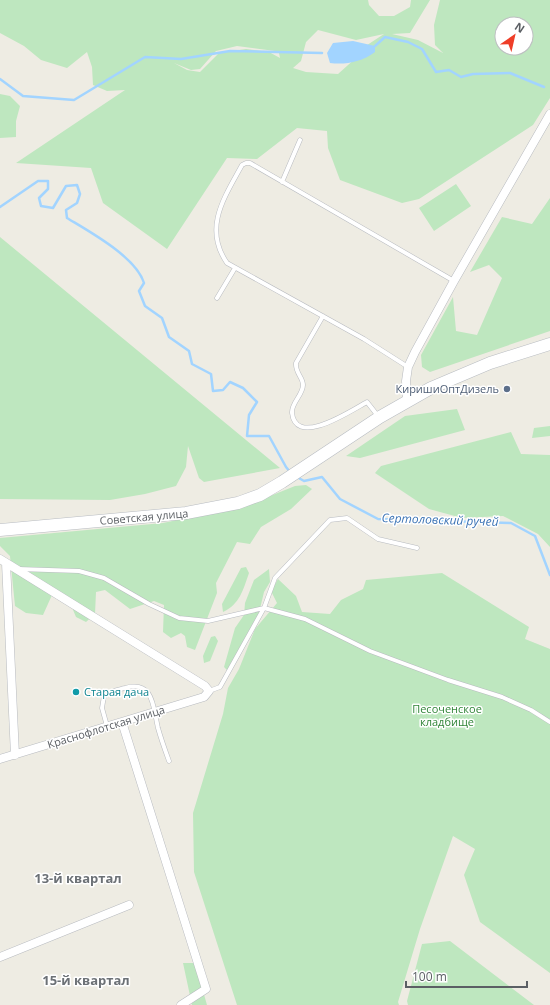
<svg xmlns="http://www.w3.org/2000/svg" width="550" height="1005" font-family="'Open Sans',sans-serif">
	<rect width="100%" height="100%" fill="#eeece3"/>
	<!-- green -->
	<path fill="#bee7bf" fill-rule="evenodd" d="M0 0H368L369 5 379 16H394L410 7 411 0H430L410 33 392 34 418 40 443 53 435 45 434 25 440 0H550V98L533 125 419 199 402 203 340 180 328 148 327 131 297 128 257 159 227 158 167 249 103 203 91 168 16 163 125 90 107 91 93 85 92 67 87 52 67 68 41 60 24 46 0 33ZM502 24H526V48H502ZM318 30 356 40 384 34 358 51 357 57 338 74 306 72 293 68 301 61 306 42ZM237 46 275 51 279 53 280 58 269 52 246 49 219 53 200 72 187 70 174 63 191 70 200 69 216 51Z
		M0 94 10 96 20 106 16 121V137L0 138Z
		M456 184 471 206 434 231 419 208Z
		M550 198V331L430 372 422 367 421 355 453 297 456 331 477 335 502 278 489 265 470 272 502 217 532 224Z
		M0 237 280 468 204 482 199 478 188 446 186 467 176 486 145 494 110 500 0 499Z
		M457 409 465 430 360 458 346 456 405 416Z
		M550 426V436L532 438 534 428Z
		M511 432 521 454 550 455V547L538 534 503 516 462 518 429 509 375 473 381 466Z
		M306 485 312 489 291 509 261 527 250 544 237 542 216 583 217 593 195 650 187 647 185 636 181 633 171 638 163 632 164 605 154 601 130 609 105 590 96 592 95 614 86 622 76 617 68 598 52 595 43 615 26 613 15 606 10 556 0 546V538L163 523 248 505 295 486Z
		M246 567 249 573C243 590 240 604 223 612L222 604 241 568Z
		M269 569 270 582 264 592 258 617 227 670 224 667 235 628 244 615 245 603 254 580Z
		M442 573 529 627 525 639 550 649V973L480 922 464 875 475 849 453 836 420 929 398 1002 399 1005H237L194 872 193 813 223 714 228 688 239 669 255 629 277 603 271 591 278 579 296 596 302 612 330 614 341 600 363 589 366 580Z
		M215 636 218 641 210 661 204 663 203 656 211 637Z
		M450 941 534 1005H408L407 1001 422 944Z
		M183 963H195L207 1005H192Z"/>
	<!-- water -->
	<path fill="#a2d4ff" d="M353 41 375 46V52C362 62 345 65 330 63L327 53 333 43Z"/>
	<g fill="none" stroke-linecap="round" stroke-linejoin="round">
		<!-- stream -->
		<path stroke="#a2d4ff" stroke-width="2.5" d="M375 46 385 37 408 42 422 49 436 72 449 70 461 77 473 74 510 73 544 87
			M0 79 23 96 74 100 145 57 181 59 230 51 322 53
			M0 207 38 181H48V189L39 198 41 206 53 208 66 186 77 185 80 194 77 203 66 210 67 218C90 232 136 257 144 283L139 291 145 306 162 318 169 337 189 351 192 364 211 374 213 391 223 390 230 382 243 388 257 402 249 415 247 436H269L286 467 291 473
			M297 477 304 481 322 477 340 499 378 519 511 523 535 536 550 575"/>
		<!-- lane casing -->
		<g stroke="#b8bbc0" stroke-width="5">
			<path id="lane" d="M282 182 300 140
				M217 298 235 268
				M323 316 296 363C295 373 303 377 303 385 303 395 291 403 292 413 296 448 352 410 367 402L378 416
				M408 367 364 339 227 263C203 228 224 198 242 165L246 163H250L454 281
				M18 569 79 571 104 578 149 604 179 618 208 621 264 608 305 619 370 651 448 680 502 697 531 710 550 722
				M209 691 220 687 264 608 275 578 330 520 347 518 378 539 417 548
				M107 726 102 708 104 696C110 691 117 690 125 688 154 680 153 707 158 728 161 739 165 750 169 761"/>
		</g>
		<!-- street casing -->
		<g stroke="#b8bbc0" stroke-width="9">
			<path id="street" d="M407 401 406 381 408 367 415 352 454 281 550 114
				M0 559 205 686 209 691 204 697 0 759
				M6 563 15 755
				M122 722 206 989 181 1005
				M0 957 129 905"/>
		</g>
		<!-- secondary casing -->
		<g stroke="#b8bcc2" stroke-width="13">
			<path id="secondary" d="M0 530 186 513 238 503 260 495 282 482 380 417 431 388 490 363 550 344"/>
		</g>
		<!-- lane -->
		<use href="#lane" stroke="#fff" stroke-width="4"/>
		<!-- street -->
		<use href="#street" stroke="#fff" stroke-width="8"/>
		<!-- secondary -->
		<use href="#secondary" stroke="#fff" stroke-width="12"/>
	</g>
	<!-- markers -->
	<circle fill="#5c6f8a" stroke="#fff" stroke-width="1.5" cx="507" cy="389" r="4"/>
	<circle fill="#0f9aa8" stroke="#fff" stroke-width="1.5" cx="76" cy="692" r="4"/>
	<g text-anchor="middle" stroke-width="3" stroke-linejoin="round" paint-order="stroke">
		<!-- service labels -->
		<g font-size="11" fill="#4e5e75" stroke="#fff" text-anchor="end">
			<text x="499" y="393">КиришиОптДизель</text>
		</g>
		<!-- street labels -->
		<g font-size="11" fill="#5b5f64" stroke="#fff">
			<text transform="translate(144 517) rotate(-5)" y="4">Советская улица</text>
			<text transform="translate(106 727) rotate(-17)" y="4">Краснофлотская улица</text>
		</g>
		<!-- culture labels -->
		<g font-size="11" fill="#0d838f" stroke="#fff" text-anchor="start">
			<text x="84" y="696">Старая дача</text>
		</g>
		<!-- park labels -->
		<g font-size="11" fill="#318538" stroke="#fff">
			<text x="447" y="713">Песоченское<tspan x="447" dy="13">кладбище</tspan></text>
		</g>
		<!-- water labels -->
		<g font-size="12" font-style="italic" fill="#3b73b5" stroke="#fff">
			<text transform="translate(440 520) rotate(2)" y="4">Сертоловский ручей</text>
		</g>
		<!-- quarter labels -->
		<g font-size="13" font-weight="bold" fill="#6c7176" stroke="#fff">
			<text x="78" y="883">13-й квартал</text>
			<text x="86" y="985">15-й квартал</text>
		</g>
	</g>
	<!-- north arrow -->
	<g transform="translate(514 36) rotate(34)"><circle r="19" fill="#ffffff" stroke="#bdbfc1"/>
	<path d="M0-3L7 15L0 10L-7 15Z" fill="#ef3e28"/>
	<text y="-6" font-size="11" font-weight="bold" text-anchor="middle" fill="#5b5f64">N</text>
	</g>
	<!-- scale -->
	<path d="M406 981v6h121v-6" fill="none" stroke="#5b5f64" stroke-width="2"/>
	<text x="412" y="981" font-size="12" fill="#5b5f64" stroke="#ffffff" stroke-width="3" paint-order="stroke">100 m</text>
</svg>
